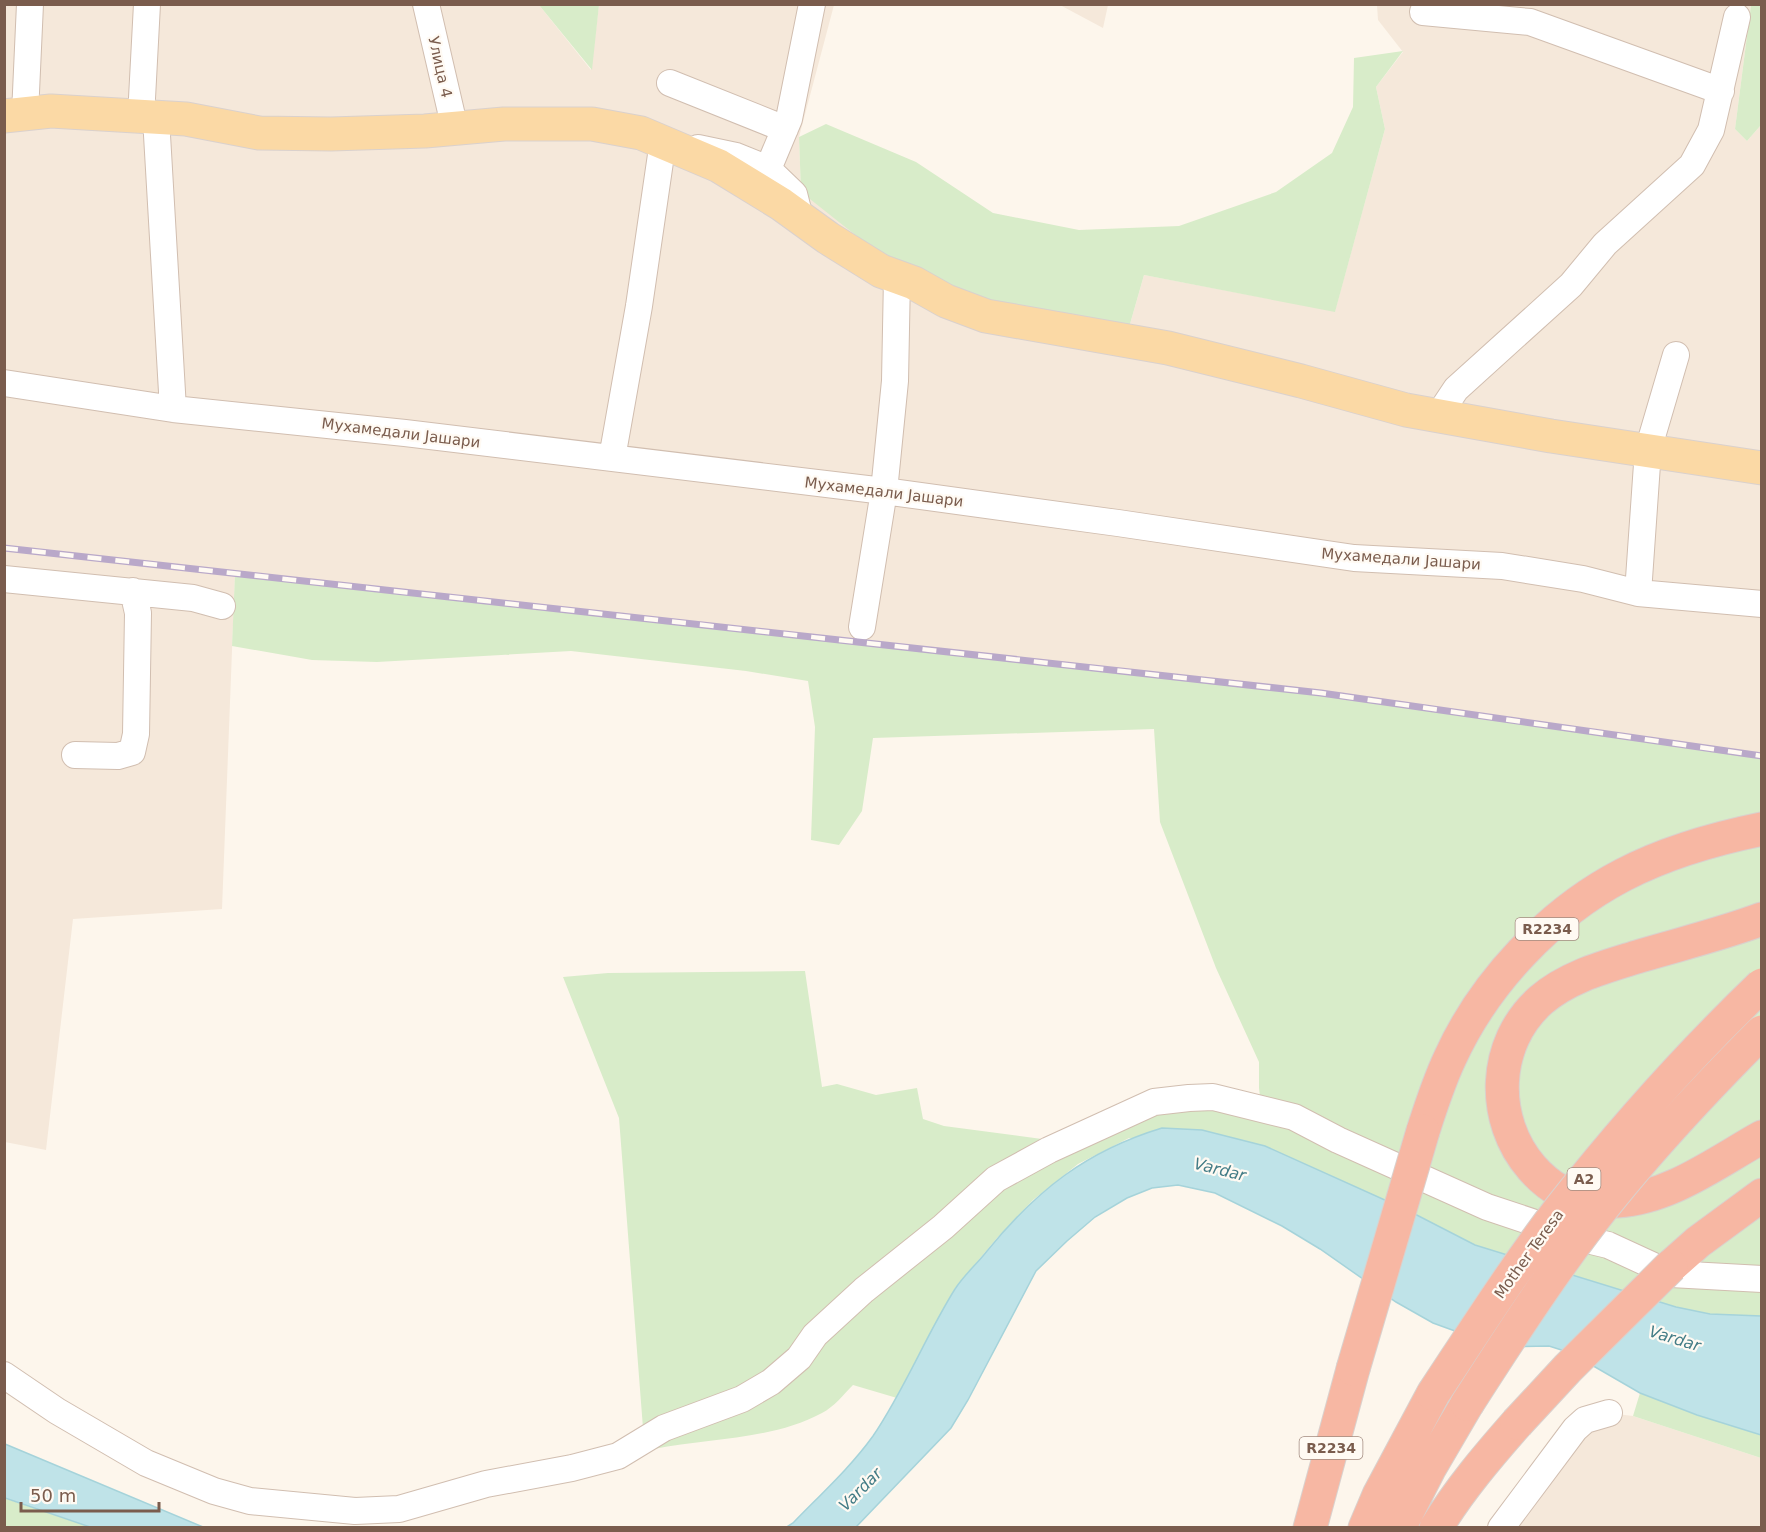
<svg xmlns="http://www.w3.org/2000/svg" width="1766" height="1532" font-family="'DejaVu Sans',sans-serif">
	<rect width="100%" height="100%" fill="#fdf6ec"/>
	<!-- residential -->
	<path fill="#f5e8da" d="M4 5H539L591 70 599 5H834L799 137 801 192 1128 331 1144 275 1335 311 1385 129 1376 87 1403 52 1378 20 1377 5H1751L1735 129 1747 141 1761 125V756L1321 693 235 573 222 909 73 919 46 1150 5 1142Z
		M1060 5H1108L1103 28Z
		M1609 1413 1633 1416 1761 1458V1527L1501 1528 1547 1465Z"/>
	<!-- green -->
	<path fill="#d8ecc9" d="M539 5H599L592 70Z
		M1751 5H1761V125L1747 141 1735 129Z
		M1403 51 1376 87 1385 129 1335 312 1144 275 1128 331 979 303 887 260 801 192 799 137 826 124 916 162 993 213 1079 230 1179 226 1276 192 1332 153 1353 107 1354 58Z
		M235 573 1321 693 1761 756V1316L1710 1314 1676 1307 1475 1245 1407 1210 1129 1138 1078 1164 1033 1200 997 1238 955 1288 897 1398 853 1385C844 1394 834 1407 822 1413 772 1440 709 1438 654 1449L644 1441 619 1118 563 977 608 973 805 971 822 1087 837 1084 876 1095 917 1088 923 1119 944 1126 1064 1142 1154 1102 1262 1114 1259 1088V1062L1216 968 1160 822 1154 729 873 738 862 811 839 845 811 840 815 727 808 681 746 671 571 651 377 662 312 660 232 646Z
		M1640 1393 1697 1415 1761 1435V1458L1633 1416Z
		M4 1498 90 1527H5Z"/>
	<!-- water -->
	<path fill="#bfe3e8" stroke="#a5d3da" stroke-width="1.5" d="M1162 1128 1202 1130 1265 1146 1407 1210 1475 1245 1676 1307 1710 1314 1761 1316V1435L1697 1415 1640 1393 1571 1353 1549 1346 1499 1347 1433 1323 1396 1302 1320 1249 1282 1226 1215 1193 1178 1185 1152 1188 1127 1198 1095 1217 1067 1241 1036 1271 968 1400 951 1428 856 1527 785 1528 793 1523C820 1495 850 1468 873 1436 905 1389 925 1337 955 1289 964 1275 977 1264 987 1251 1037 1190 1086 1151 1162 1128Z
		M5 1444 203 1527H90L5 1498Z"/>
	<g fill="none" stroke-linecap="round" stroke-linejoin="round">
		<!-- minor casing -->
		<g stroke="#d1beb0" stroke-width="28">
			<path id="minor" d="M426 4 455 129
				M1423 12 1530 22 1721 91
				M670 83 785 129
				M25 114 30 4
				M141 117 147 4
				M156 118 173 409
				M698 148 736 156 768 169 794 194 800 218
				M768 169 789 119 812 4
				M4 383 173 409 405 433 884 491 1118 523 1354 558 1502 566 1583 579 1638 593 1762 604
				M1438 416 1456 389 1571 285 1605 244 1692 165 1711 130 1737 17
				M612 458 639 306 663 141
				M4 579 193 598 222 606
				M1638 593 1648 450 1676 355
				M862 627 884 491 895 381 897 277
				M75 755 118 756 132 752 136 734 138 613 133 591
				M4 1375 57 1411 146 1463 214 1491 250 1501 355 1511 399 1509 486 1484 572 1468 618 1456 664 1428 742 1399 771 1382 799 1358 815 1335 864 1290 943 1227 996 1179 1049 1150 1154 1102 1189 1098 1213 1097 1294 1117 1338 1140 1487 1207 1583 1239 1608 1245 1671 1274 1762 1279
				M1501 1528 1575 1429 1585 1420 1609 1413"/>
		</g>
		<!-- major casing -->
		<g stroke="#dad1cd" stroke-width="35">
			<path id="major" d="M4 116 51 111 186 119 259 133 331 134 425 131 504 124H592L641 133 719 166 781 204 828 238 881 271 914 283 946 301 986 316 1168 348 1301 381 1406 410 1551 436 1762 468"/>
		</g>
		<!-- highway casing -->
		<g stroke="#dad1cd" stroke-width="35">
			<path id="highway" d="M1762 919C1722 934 1680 944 1640 956 1605 967 1569 976 1541 1000 1492 1043 1490 1120 1532 1168 1540 1177 1549 1185 1560 1191 1576 1199 1599 1202 1617 1201 1670 1198 1717 1162 1762 1137
				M1423 1131C1431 1106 1439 1081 1450 1058 1484 983 1550 913 1623 875 1667 852 1713 839 1762 829
				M1671 1266 1698 1242 1762 1195
				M1310 1528 1353 1369
				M1365 1528 1379 1495 1433 1394
				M1399 1528 1429 1469 1467 1404
				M1436 1528C1459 1490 1488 1456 1517 1423"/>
		</g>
		<!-- minor -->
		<use href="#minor" stroke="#fff" stroke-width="26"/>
		<!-- major -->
		<use href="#major" stroke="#fbd9a5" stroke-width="33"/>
		<!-- highway -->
		<use href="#highway" stroke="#f7b7a3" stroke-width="33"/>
		<!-- rail casing -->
		<g stroke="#b9a8c9" stroke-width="7">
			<path id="rail" d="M4 548 1321 693 1762 756"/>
		</g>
		<!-- rail -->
		<use href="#rail" stroke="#fffaf3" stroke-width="4.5" stroke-dasharray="14" stroke-linecap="butt"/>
		<!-- highway-bridge casing -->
		<g stroke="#dad1cd" stroke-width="35" stroke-linecap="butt">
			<path id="highway-bridge" d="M1353 1369 1423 1131
				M1433 1394C1474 1332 1514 1269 1560 1209 1622 1130 1689 1055 1762 985
				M1467 1404C1499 1354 1531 1304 1566 1256 1623 1176 1693 1101 1762 1032
				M1517 1423 1568 1368 1671 1266"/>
		</g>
		<!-- highway-bridge -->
		<use href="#highway-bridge" stroke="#f7b7a3" stroke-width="33"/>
	</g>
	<g text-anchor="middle" stroke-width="4.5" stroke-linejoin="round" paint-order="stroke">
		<!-- shield labels -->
		<g fill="#fffaf3" stroke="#a28b7f" stroke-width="1.5">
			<rect x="1515.5" y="918" width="63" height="22" rx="4.5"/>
			<rect x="1567.5" y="1168" width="33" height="22" rx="4.5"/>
			<rect x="1299.5" y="1437" width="63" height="22" rx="4.5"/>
		</g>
		<g font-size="14" font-weight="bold" fill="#7a5c4d">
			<text x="1547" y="934">R2234</text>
			<text x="1584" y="1184">A2</text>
			<text x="1331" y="1453">R2234</text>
		</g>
		<!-- street labels -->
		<g font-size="15" fill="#7a5c4d" stroke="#fffaf3">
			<text transform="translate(440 67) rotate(77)" y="5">Улица 4</text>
			<text transform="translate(401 433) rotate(7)" y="5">Мухамедали Јашари</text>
			<text transform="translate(884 492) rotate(7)" y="5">Мухамедали Јашари</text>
			<text transform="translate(1401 559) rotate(4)" y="5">Мухамедали Јашари</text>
			<text transform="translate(1529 1254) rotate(-54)" y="5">Mother Teresa</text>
		</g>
		<!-- water labels -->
		<g font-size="16" font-style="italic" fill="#437c86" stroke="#fffaf3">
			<text transform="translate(1220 1169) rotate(14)" y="6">Vardar</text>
			<text transform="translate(1675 1338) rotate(17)" y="6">Vardar</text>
			<text transform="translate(860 1489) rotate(-45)" y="6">Vardar</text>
		</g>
	</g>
	<!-- border -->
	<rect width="1766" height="1532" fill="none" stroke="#7a5c4d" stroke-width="12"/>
	<!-- scale -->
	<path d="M21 1502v9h138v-9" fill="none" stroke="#7a5c4d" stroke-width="3"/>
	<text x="30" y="1502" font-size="18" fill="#7a5c4d" stroke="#fffaf3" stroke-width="4.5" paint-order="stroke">50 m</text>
</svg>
